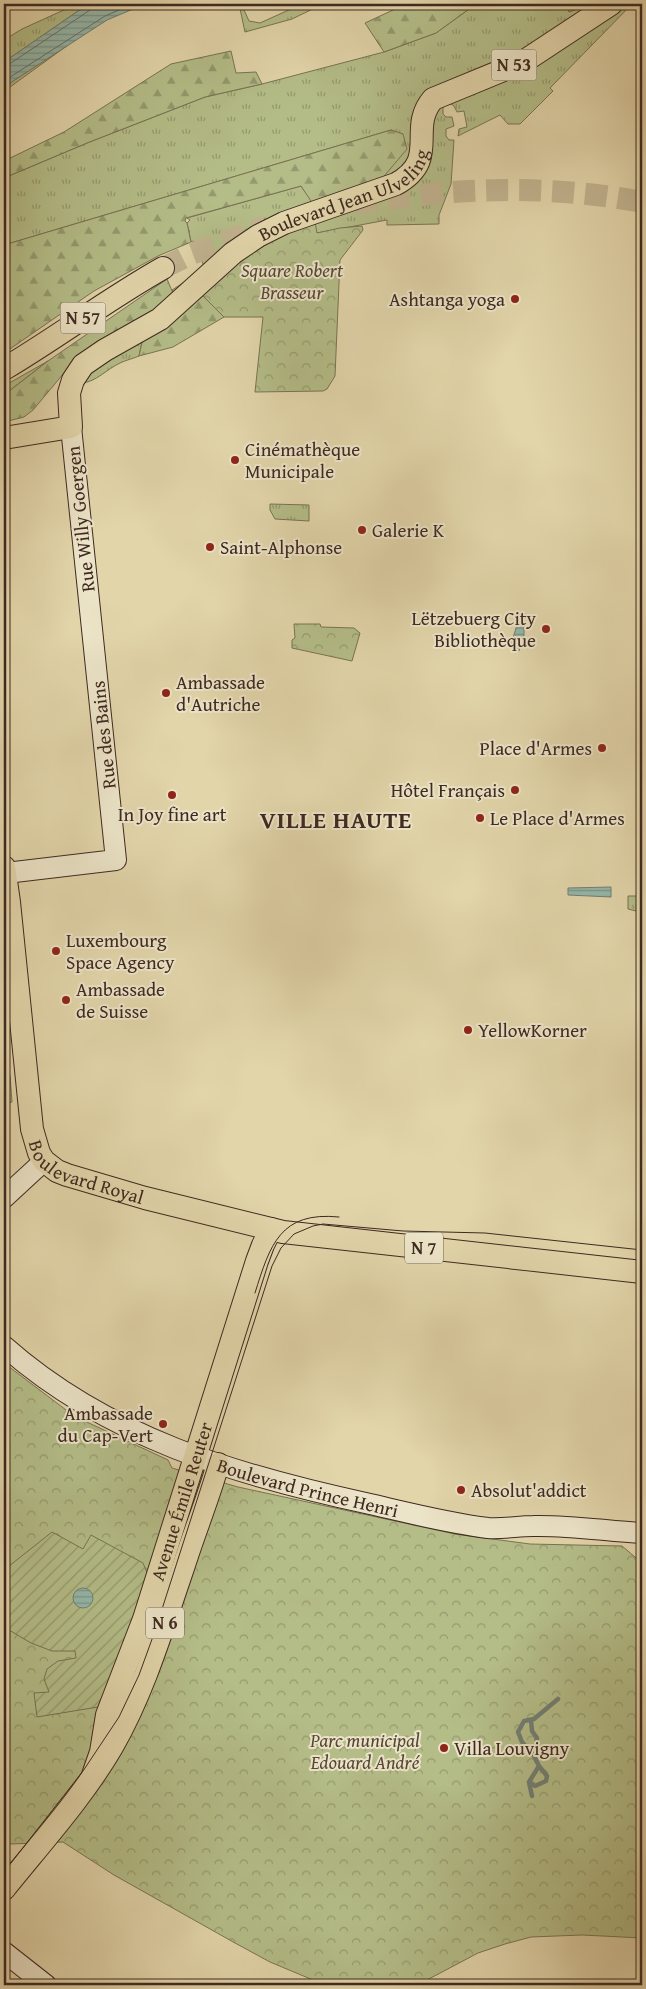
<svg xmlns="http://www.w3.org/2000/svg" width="646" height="1989" font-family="'Gentium Book Plus',serif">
	<defs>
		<pattern id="grass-tufts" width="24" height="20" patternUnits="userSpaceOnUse" patternTransform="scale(1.25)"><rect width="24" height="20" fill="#b4bd88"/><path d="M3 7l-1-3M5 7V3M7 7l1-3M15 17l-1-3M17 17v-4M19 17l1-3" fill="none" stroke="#949a6f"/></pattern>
		<pattern id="forest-firs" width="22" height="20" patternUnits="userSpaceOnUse" patternTransform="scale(1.25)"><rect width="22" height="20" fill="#b4bd88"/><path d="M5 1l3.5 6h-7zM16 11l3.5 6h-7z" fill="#949a6f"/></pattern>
		<pattern id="park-crowns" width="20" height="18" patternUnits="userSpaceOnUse" patternTransform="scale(1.25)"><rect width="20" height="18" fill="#b4bd88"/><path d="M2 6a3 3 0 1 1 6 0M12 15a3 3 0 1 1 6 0" fill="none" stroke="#949a6f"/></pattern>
		<pattern id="garden-furrows" width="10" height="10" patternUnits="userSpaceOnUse" patternTransform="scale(1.25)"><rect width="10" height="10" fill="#b4bd88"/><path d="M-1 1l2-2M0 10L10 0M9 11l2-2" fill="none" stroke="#949a6f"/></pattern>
		<pattern id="water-rules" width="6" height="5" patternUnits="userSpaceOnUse" patternTransform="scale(1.25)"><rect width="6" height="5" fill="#95b8ab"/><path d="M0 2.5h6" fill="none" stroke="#7b968b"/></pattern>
	</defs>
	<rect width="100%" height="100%" fill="#e2d5aa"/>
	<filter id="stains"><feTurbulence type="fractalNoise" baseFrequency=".004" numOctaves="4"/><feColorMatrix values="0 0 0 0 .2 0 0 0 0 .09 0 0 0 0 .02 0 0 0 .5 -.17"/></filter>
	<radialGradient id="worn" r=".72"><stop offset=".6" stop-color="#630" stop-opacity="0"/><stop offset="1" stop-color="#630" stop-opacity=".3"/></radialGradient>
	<!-- grass -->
	<path fill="url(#grass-tufts)" stroke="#797354" d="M77 4H92L81 9 4 62V40L22 29Z
		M239 4H246L244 10 249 21 260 23 302 4H323L292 19 245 32Z
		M476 4H566L569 12 591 4 597 14 611 4H632L550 88 553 91 520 124H508L500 115 458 136 459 129 467 127 464 111 457 112 454 106 451 104 443 106V114L446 117H452L454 126 446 129V136L449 140H454L451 184 439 215V224L387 225V220L317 233 143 338 139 356C132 359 126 360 120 363 107 369 96 382 82 383L74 361 175 298 172 290 205 269 194 241 191 242 187 223 190 220 187 218 301 186 309 197 403 134 391 130 4 245V178L87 143 205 97 262 84 384 52 436 33Z
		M68 45 10 87 4 88V87Z
		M48 361 4 395V386Z
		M270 504 309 505V521L275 519 270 510Z
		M639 873H642V885L636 911 628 909V896H639Z
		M4 1018 8 1059 4 1060Z
		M10 1075 12 1102 9 1103 6 1098 4 1075Z"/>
	<!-- forest -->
	<path fill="url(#forest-firs)" stroke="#797354" d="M406 4H476L436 33 384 52 365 23Z
		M566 4H589L569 12Z
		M231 51 236 73 256 72 262 84 205 97 87 143 4 178V161L64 132 171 64Z
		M391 130 403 134 407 149 380 181 313 204 301 186 186 218 185 221 187 223 191 242 158 256 94 291 4 353V245Z
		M167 279 175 298 74 361 33 410 24 417 4 422V395L48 361Z
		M201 294 224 317 173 347 139 356 143 338Z"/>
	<!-- park -->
	<path fill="url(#park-crowns)" stroke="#797354" d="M315 222 317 233 340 228 362 226 363 230 340 260 335 376 327 389 323 391 255 392 263 317H224L201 294 261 245Z
		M294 624H320L321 627 354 628 360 633 352 661 292 648V640L295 638Z
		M4 1363 74 1416 168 1460 172 1468 238 1487 455 1534 530 1544 622 1546 642 1563V1938L582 1935 531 1937 505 1944 478 1953 425 1981 411 1985H325L270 1962 235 1943 114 1875 63 1842 10 1844 4 1840Z"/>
	<!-- garden -->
	<path fill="url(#garden-furrows)" stroke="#797354" d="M52 1532 83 1549 91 1535 143 1563 148 1575 121 1656 98 1707 37 1717 34 1693 49 1692 44 1679 47 1669 58 1661 76 1658 75 1651H52L31 1643 4 1627V1570Z"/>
	<!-- water -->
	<path fill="url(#water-rules)" stroke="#727f74" d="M92 4H145L107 20 4 87V62L81 9Z
		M519 618 524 620V636L519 651 510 648Z
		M611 887V897L568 895V888Z
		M73 1598a10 10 0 1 1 20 0a10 10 0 1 1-20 0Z"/>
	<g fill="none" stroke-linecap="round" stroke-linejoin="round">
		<!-- shore -->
		<path stroke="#6a7066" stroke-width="1" d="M4 66 8 65 90 10 93 4
			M4 81 105 16 133 4"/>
		<!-- stream -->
		<path stroke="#727f74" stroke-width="4.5" d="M531 1720 532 1731 537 1738 536 1744
			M529 1782 535 1786 546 1781 547 1776 539 1766
			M532 1796 529 1782 539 1766 533 1754 522 1742 518 1732 524 1721 534 1719 558 1699"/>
		<!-- primary-tunnel -->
		<path stroke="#c1b38f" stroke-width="22" stroke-dasharray="22 11" stroke-linecap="butt" d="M355 204C371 200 388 199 404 197 482 187 564 187 642 202
			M163 268 191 254 266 226"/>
		<!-- secondary casing -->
		<g stroke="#3e2921" stroke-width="22">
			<g id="secondary">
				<path d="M6 873 116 860 71 427"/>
				<path d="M4 1198 44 1161"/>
				<path id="s1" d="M4 1346C108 1438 236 1475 370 1504 409 1513 448 1523 488 1528 504 1529 518 1526 533 1526 569 1525 606 1531 642 1533"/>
				<path d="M4 1952 46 1985"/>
			</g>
		</g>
		<!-- primary casing -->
		<g stroke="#3e2921" stroke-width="24">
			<g id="primary">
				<path d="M4 369C58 337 108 299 163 268"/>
				<path id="s2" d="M4 438 71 427 69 393 73 380 83 365 105 350 160 319 233 253 258 236 284 223 396 184C441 159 407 129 433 99L523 62 611 4"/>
				<path id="s3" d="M4 867 9 902 32 1129 39 1153 44 1161 57 1171 67 1175 145 1198 283 1232 642 1272"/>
				<path id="s4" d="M93 1775 101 1752 107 1715 144 1619 257 1261 263 1245 271 1229"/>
				<path d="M4 1889C41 1843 82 1798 112 1747 144 1691 162 1629 183 1568 194 1533 208 1499 218 1464"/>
			</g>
		</g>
		<!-- secondary -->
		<use href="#secondary" stroke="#ece4c8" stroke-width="20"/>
		<!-- primary -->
		<use href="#primary" stroke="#e2d5aa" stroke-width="22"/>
		<!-- tram -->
		<path stroke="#3e2921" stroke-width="1" d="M255 1293C270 1245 280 1211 339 1217
			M4 1872 83 1771 119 1717 139 1675 155 1631 272 1266 281 1248 294 1234 313 1226 323 1224 403 1231 485 1233 642 1250"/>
	</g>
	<!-- markers -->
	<g fill="#8f2418" stroke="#ece4c8" stroke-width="2">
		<circle cx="515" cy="299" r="5"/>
		<circle cx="235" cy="460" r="5"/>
		<circle cx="362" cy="530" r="5"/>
		<circle cx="210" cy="547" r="5"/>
		<circle cx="546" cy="629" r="5"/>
		<circle cx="166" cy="693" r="5"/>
		<circle cx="602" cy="748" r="5"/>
		<circle cx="515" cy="790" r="5"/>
		<circle cx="172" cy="795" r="5"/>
		<circle cx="480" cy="818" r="5"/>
		<circle cx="56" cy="951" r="5"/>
		<circle cx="66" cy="1000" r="5"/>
		<circle cx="468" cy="1030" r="5"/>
		<circle cx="163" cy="1424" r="5"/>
		<circle cx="461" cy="1490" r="5"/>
		<circle cx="444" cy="1748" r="5"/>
	</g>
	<g text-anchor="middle" stroke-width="4" stroke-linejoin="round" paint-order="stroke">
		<!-- shield labels -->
		<g fill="#ece4c8" stroke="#726153" stroke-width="1">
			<rect x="491.5" y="49.5" width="45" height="31" rx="4"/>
			<rect x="60.5" y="302.5" width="45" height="31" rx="4"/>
			<rect x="405" y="1232.5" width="38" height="31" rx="4"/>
			<rect x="146" y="1607.5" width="38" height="31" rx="4"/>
		</g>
		<g font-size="18" font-weight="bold" fill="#3e2921">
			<text x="514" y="71">N 53</text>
			<text x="83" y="324">N 57</text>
			<text x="424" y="1254">N 7</text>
			<text x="165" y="1629">N 6</text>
		</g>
		<!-- street labels -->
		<g font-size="19" fill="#3e2921" stroke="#ece4c8">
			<text dy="7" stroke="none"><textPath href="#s2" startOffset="449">Boulevard Jean Ulveling</textPath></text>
			<text transform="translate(80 519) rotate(-96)" y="7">Rue Willy Goergen</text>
			<text transform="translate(103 735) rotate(-96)" y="7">Rue des Bains</text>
			<text dy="7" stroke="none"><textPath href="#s3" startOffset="340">Boulevard Royal</textPath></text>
			<text dy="7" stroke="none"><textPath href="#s1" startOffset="339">Boulevard Prince Henri</textPath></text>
			<text dy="7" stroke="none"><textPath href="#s4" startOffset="288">Avenue Émile Reuter</textPath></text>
		</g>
		<!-- park labels -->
		<g font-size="19" font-style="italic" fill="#564736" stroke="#ece4c8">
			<text x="292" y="277">Square Robert<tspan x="292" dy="22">Brasseur</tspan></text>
			<text x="365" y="1747">Parc municipal<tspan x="365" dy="22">Edouard André</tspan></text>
		</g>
		<!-- poi labels -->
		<g font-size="19" fill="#3e2921" stroke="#ece4c8" text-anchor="start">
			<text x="505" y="306" text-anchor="end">Ashtanga yoga</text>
			<text x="245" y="456">Cinémathèque<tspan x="245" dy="22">Municipale</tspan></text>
			<text x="372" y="537">Galerie K</text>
			<text x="220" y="554">Saint-Alphonse</text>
			<text x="536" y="625" text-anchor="end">Lëtzebuerg City<tspan x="536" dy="22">Bibliothèque</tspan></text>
			<text x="176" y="689">Ambassade<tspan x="176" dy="22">d'Autriche</tspan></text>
			<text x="592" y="755" text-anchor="end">Place d'Armes</text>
			<text x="505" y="797" text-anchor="end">Hôtel Français</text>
			<text x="172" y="821" text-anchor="middle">In Joy fine art</text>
			<text x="490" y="825">Le Place d'Armes</text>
			<text x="66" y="947">Luxembourg<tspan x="66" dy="22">Space Agency</tspan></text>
			<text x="76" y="996">Ambassade<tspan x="76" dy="22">de Suisse</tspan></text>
			<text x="478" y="1037">YellowKorner</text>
			<text x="153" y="1420" text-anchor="end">Ambassade<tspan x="153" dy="22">du Cap-Vert</tspan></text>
			<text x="471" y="1497">Absolut'addict</text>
			<text x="454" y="1755">Villa Louvigny</text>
		</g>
		<!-- district labels -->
		<g font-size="24" font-weight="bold" letter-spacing="1" fill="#3e2921" stroke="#ece4c8">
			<text x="336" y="828">VILLE HAUTE</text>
		</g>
	</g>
	<!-- margin -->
	<rect width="646" height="1989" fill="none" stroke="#e2d5aa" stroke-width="20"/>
	<rect x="5" y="5" width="636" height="1979" fill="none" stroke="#3e2921" stroke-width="2.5"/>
	<rect x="10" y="10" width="626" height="1969" fill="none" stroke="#3e2921"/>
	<rect width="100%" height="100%" filter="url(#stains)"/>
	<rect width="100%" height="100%" fill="url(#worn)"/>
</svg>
